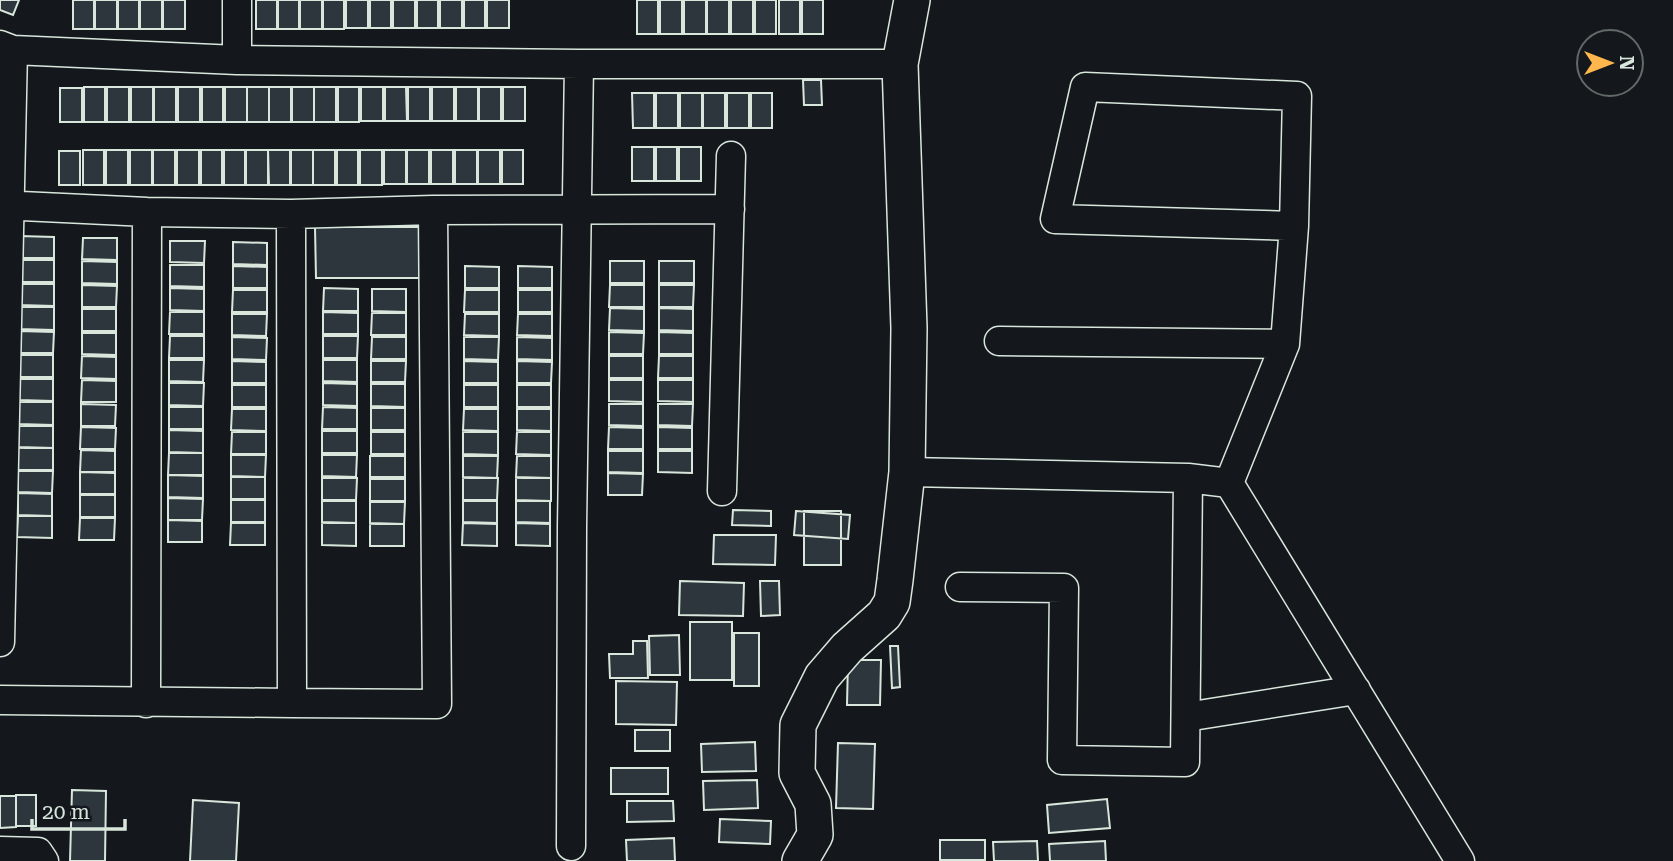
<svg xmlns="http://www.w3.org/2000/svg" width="1673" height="861" font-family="'Roboto Serif',serif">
	<rect width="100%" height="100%" fill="#14181c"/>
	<!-- building -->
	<path fill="#2c363c" stroke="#d8e6dc" stroke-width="2" d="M0 0H19L13 15 0 10Z
		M73 0H94V29H73Z
		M95 0H117V29H95Z
		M118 0H139V29H118Z
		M140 0H162V29H140Z
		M163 0H185V29H163Z
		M256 0H277V29H256Z
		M278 0H299V29H278Z
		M300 0H322V29H300Z
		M323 0H344V29H323Z
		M346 0H368V28H346Z
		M370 0H391V28H370Z
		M393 0H415V28H393Z
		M417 0H438V28H417Z
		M440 0H462V28H440Z
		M464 0H485V28H464Z
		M487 0H509V28H487Z
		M637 0H658V34H637Z
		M660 0H682V34H660Z
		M684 0H706V34H684Z
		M707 0H729V34H707Z
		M731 0H753V34H731Z
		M755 0H776V34H755Z
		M779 0H800V34H779Z
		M802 0H823V34H802Z
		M803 80H821L822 105H804Z
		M84 87H105V122H84Z
		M107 87H129V122H107Z
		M131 87H153V122H131Z
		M154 87H176V122H154Z
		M178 87H200V122H178Z
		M202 87H223V122H202Z
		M225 87H247V122H225Z
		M247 87H269V122H247Z
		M269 87H291V122H269Z
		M292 87H314V122H292Z
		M314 87H336V122H314Z
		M338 87H359V122H338Z
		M361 87H383V121H361Z
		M385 87H406L407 121H385Z
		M408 87H430V121H408Z
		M432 87H454V121H432Z
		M456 87H478V121H456Z
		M479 87H501V121H479Z
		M503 87H525V121H503Z
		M60 88H82V122H60Z
		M632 93H654V128H633Z
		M656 93H678V128H656Z
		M680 93H702V128H680Z
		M703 93H725V128H703Z
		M727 93H749V128H727Z
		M751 93H772V128H751Z
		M632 147H654V181H632Z
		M656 147H677V181H656Z
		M679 147H701V181H679Z
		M83 150H104V185H83Z
		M106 150H128V185H106Z
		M130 150H152V185H130Z
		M153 150H175V185H153Z
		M177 150H199V185H177Z
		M201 150H222V185H201Z
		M224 150H245V185H224Z
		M246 150H268V185H246Z
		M268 150H290V185H269Z
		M291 150H313V185H291Z
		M313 150H335V185H313Z
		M337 150H358V185H337Z
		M360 150H382V185H360Z
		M384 150H406V184H384Z
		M407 150H429V184H407Z
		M431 150H453V184H431Z
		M455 150H477V184H455Z
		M478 150H500V184H478Z
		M502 150H523V184H502Z
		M59 151H80V185H59Z
		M315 227H423V278H316Z
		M20 236 54 237V258H20Z
		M83 238H117V260L82 259Z
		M170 241H205L204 263 170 262Z
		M233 242 267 243V265L233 264Z
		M20 260H54V282H20Z
		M82 261 117 262V284L82 283Z
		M610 261H644V283H610Z
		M659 261H694V283H659Z
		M170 265H204V287L170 286Z
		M233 266 267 267V288H233Z
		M465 266 499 267V288H465Z
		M518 266 552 267V288H518Z
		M20 284H54V306L19 305Z
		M82 285 117 286 116 307H82Z
		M610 285H644V307H609Z
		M659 285H694L693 307H659Z
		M170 288 204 289V311L170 310Z
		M324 288 358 289V311H323Z
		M372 289H406V312L372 311Z
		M233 290H267V312H232Z
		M465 290H499V312H464Z
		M518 290H552V312H518Z
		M19 307H54V330L19 329Z
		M610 308 644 309V331L609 330Z
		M659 308 693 309V331L659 330Z
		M82 309H116V331H82Z
		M170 312H204V334H169Z
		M323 312 358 313V334H323Z
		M372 313H406V335H371Z
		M232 314H267L266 336 232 335Z
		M465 314H499V336L464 335Z
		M518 314H552V336L517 335Z
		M19 331 54 332 53 353H19Z
		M609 332 644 333 643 354H609Z
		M659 332 693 333V354H659Z
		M82 333H116V355L82 354Z
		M170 336H204V358H169Z
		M323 336H358L357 358H323Z
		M232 337 267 338 266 360 232 359Z
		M372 337H406V359H371Z
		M464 337H499L498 360 464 359Z
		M517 337 552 338V360L517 359Z
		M19 355H53V377H19Z
		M82 356 116 357V379L81 378Z
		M609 356H643V378H609Z
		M659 356H693V378H658Z
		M169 360H204L203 382 169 381Z
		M323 360H357V382L323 381Z
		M232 361 266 362V383H232Z
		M371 361H406L405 382H371Z
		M464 361 498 362V383H464Z
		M517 361 552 362 551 383H517Z
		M19 379H53V401L19 400Z
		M82 380 116 381V402H81Z
		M609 380H643V402L609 401Z
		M658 380H693V402L658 401Z
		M169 383H204L203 406 169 405Z
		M323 383 357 384V406L323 405Z
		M371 384H405V407L371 406Z
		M232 385H266V407H232Z
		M464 385H498V407H464Z
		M517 385H551V407H517Z
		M19 402H53V425L18 424Z
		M81 404 116 405 115 426H81Z
		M609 404H643V426L609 425Z
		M658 404H693L692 426 658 425Z
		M169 407H203V429H169Z
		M323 407 357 408V429H322Z
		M371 408H405V430H371Z
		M232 409H266V431L231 430Z
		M464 409H498V431L463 430Z
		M517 409H551V431L517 430Z
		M19 426H53V448L18 447Z
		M81 427 116 428 115 449H80Z
		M609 427 643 428V449H608Z
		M658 427 692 428V449H658Z
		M169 430 203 431V453L169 452Z
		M322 431H357V453H322Z
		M232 432H266V454H231Z
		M371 432H405V454H371Z
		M463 432H498V455L463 454Z
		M517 432H551V455L516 454Z
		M18 448H53V470H18Z
		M81 450 115 451V472H80Z
		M608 451H643V473L608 472Z
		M658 451H692V473L658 472Z
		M169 453H203V475H168Z
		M231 455H266L265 477 231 476Z
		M322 455H357L356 477 322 476Z
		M370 456H405V477H370Z
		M463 456H498L497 478 463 477Z
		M517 456H551V478L516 477Z
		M18 471H53L52 493 18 492Z
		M80 472 115 473V494H80Z
		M608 473 643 474 642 495H608Z
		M168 475 203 476V498L168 497Z
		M231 477H265V499H231Z
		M322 478H357L356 500H322Z
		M463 478H498L497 500H463Z
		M516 478H551V501L516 500Z
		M370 479H405V501H370Z
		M18 493 52 494V516L18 515Z
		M80 495H115V517H80Z
		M168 498 203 499 202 520H168Z
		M231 500H265V522H231Z
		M322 501H356V523L322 522Z
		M463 501H497V523L463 522Z
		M516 501H550V523L516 522Z
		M370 502H405L404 524 370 523Z
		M733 510 771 511V526L732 525Z
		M796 511 850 515 848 539 794 535Z
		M804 511H841V565H804Z
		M18 516H52V538L17 537Z
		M80 518H115L114 540H79Z
		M168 520 202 521V542H168Z
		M231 523H265V545H230Z
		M322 523H356V546L322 545Z
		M463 523 497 524V546L462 545Z
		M516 523 550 524V546L516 545Z
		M370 524H404V546H370Z
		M714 535H776L775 565 713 564Z
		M680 581 744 583 743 616 679 615Z
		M760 581H779L780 615 761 616Z
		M690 622H732V680H690Z
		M734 633H759V686H734Z
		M679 635 680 675H650L649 636Z
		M633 641H647L648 678H610L609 654H633Z
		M890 646H898L900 687 892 688Z
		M848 660H881L880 705H847Z
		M616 681 677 682 676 725 616 724Z
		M635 730H670V751H635Z
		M755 742 756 771 702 772 701 744Z
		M838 743 875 744 873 809 836 808Z
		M611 768H668V794H611Z
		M757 780 758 808 704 810 703 781Z
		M72 790 106 791 105 861H70Z
		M16 795H36V826H16Z
		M0 796H16V827L0 828Z
		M1107 799 1110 828 1049 833 1047 805Z
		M193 800 239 803 236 861H190Z
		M627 801H673L674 821 627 822Z
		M720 819 771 821 770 844 719 842Z
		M674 838 675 861H627L626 840Z
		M940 840H985V860H940Z
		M1037 841 1038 861H994L993 842Z
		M1105 841 1106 861H1050L1049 844Z"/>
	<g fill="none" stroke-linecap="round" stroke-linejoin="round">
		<!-- minor casing -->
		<g stroke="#d8e6dc" stroke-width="31">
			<path id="minor" d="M237 0V60
				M0 45 13 50 237 60 579 64H900
				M0 205 147 212 291 214 292 703 0 700
				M291 214 433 210 730 209
				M999 341 1285 344
				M907 472 1188 478 1229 483 1460 861
				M1229 483 1285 344 1294 226 1297 96 1085 87 1055 219 1294 226
				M722 491 731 156
				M960 587 1064 588 1062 760 1185 762 1188 478
				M0 642 13 50
				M146 703 147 212
				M292 703 437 704 433 210
				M1186 717 1356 690
				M571 846 572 527 579 64
				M0 851 38 852 44 861"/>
		</g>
		<!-- tertiary casing -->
		<g stroke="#d8e6dc" stroke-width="38">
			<path id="tertiary" d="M800 861 815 835 813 804 797 773 798 725 822 677 847 648 884 615 892 602 895 580 907 472 909 328 900 64 912 0"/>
		</g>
		<!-- minor -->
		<use href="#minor" stroke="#14181c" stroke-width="28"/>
		<!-- tertiary -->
		<use href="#tertiary" stroke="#14181c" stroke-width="35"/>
	</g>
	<!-- north arrow -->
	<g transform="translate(1610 63) rotate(90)"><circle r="33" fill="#14181c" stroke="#626a69" stroke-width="2"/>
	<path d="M0-5L12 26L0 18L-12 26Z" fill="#ffb74d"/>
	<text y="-10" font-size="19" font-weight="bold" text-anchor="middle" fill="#d8e6dc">N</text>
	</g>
	<!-- scale -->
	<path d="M32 819v10h93v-10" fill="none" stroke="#d8e6dc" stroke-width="3.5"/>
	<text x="42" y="819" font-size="21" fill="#d8e6dc" stroke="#14181c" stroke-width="5" paint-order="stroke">20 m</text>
</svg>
